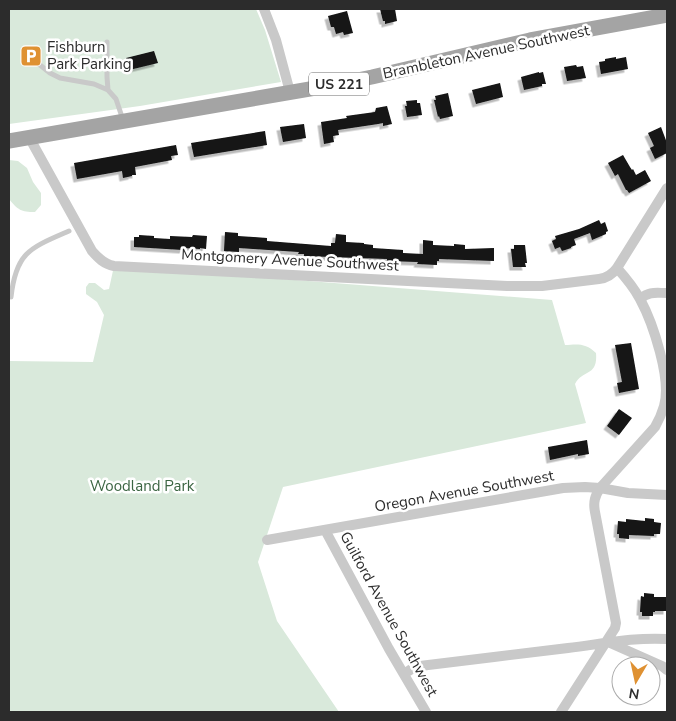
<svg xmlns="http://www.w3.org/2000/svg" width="676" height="721" font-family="'Nunito Sans',sans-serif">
	<defs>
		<filter id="shadow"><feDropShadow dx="-3.5" dy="3.5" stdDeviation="0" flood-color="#0004"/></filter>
	</defs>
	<rect width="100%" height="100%" fill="#fff"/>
	<!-- green -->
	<path fill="#d9e9db" d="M9 9H256L265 30 281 82 140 106 9 124Z
		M9 160 18 161 27 168 33 182 41 193V205L35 212C21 212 18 210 9 199Z
		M114 266 552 300 565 345C578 344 586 343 596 353 598 377 583 369 575 384L586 423 283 487 258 562 277 621 339 712H9V361L93 362 104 315 97 302 86 294V287L89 283H95L104 290 109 289Z"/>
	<!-- building -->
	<path fill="#131313" filter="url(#shadow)" d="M380 9H395L397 21 385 24V21H383Z
		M347 11 353 33 344 35 343 32 336 34 334 27H331L328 16Z
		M154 51 158 63 129 70 126 58Z
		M616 57V59L626 57 628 69 601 74 599 62 605 61V59Z
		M576 65 577 67 583 66 586 78 567 81 564 67Z
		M539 72V73L543 72 546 84H542V86L524 90 521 77Z
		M500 83 503 97 476 104 472 90Z
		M448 93 453 116 440 119 439 116 438 117 434 100H436L435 96Z
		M417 100V103H420L422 115 407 117 405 106H407L406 101Z
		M387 106 392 124 383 126V123L378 124 338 130 339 135 333 136 334 142 324 144 321 122 347 118 346 116 375 112 376 108Z
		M304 124 306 138 283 142 280 127Z
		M661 127 667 143V153L655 159 650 148 654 146 648 133Z
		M265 131 267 145 194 157 191 143Z
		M176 145 178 155 171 156 172 160 135 167 136 175H132V176L123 178 122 171 77 179 74 163Z
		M623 155 630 167 632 170 633 169 636 175 645 170 651 181 629 193 627 190H626L618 174 615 176 608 163Z
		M599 220 601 224 605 222 608 231 606 232V234L592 240 590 233 574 239 576 245 571 247V248L562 251 560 247 555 249 552 241 556 239 555 236 579 229Z
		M225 232 238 233V236L267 238V241L331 246V243H335L336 234 346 235V242L364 243V244L373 245V248L403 250V253L423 254V240L433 241V245L454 246V244L465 245V249L494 248V261L439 259V261H437V265L417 264 418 262 387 261V259L304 256V254H298L299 252 239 248V252L224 251Z
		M139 235 154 236V238L170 239V236L192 237 193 235 207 236 206 249 200 248V249L184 248 183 250 134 247V237H139Z
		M514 245H525L527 263H525L526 267H513L511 249H514Z
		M631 343 639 389 619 393 617 383 622 382 615 345Z
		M619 409 632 418 619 435 607 426Z
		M587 440 589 454 578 456V454L550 460 548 447Z
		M645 518 654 519V522L661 523 660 534H654V536L629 535V539L619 538V534H617L618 521 626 522V519L645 521Z
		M644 593 654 594V597H667V611H655V612H653V616H642V612H640L641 596 644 597Z"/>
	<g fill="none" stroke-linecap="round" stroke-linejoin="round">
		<!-- service -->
		<path stroke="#c9c9c9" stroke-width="5" d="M107 42V77L108 90 116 99 123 120
			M35 61 50 73 60 78 94 84 108 90
			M11 297C16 252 30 248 69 231"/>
		<!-- minor -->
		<path stroke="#c9c9c9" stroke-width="10" d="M264 9 276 40 290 92
			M29 137 92 251C98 258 104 264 114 266L507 286H542L599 279C607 278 612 275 617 268L667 188
			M640 299C650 291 655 293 667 293
			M325 530 389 649 426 712
			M267 540 563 488 585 487 600 488 628 493 667 495
			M608 642 662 666 667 670
			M404 674 413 668 420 666C469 660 519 654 568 648 602 644 633 637 667 639
			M561 712 615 628 616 623 595 512C593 502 595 496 600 488L655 427C659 420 662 413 664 406 672 380 653 323 640 299 634 288 626 278 617 268"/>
		<!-- primary -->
		<path stroke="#a4a4a4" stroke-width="15" d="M9 141 333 85 372 77 530 40 667 15"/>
	</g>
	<!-- icons -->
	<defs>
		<g id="parking-square" transform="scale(1.125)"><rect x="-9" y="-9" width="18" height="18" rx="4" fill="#df9132" stroke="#fff"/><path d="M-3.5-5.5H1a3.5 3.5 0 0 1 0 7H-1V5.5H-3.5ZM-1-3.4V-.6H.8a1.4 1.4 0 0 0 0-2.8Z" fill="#fff"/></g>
	</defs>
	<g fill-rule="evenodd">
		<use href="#parking-square" x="31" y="56"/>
	</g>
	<g text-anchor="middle" stroke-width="5" stroke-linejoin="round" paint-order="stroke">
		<!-- shield labels -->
		<rect fill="#fff" stroke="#6b6b6b" stroke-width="1" x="309" y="72.5" width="60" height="23" rx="4"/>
		<g font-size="14" font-weight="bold" fill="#2c2c2c">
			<text x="339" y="89">US 221</text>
		</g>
		<!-- poi labels -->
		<g font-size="15" fill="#2c2c2c" stroke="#fff" text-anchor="start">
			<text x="47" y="52">Fishburn<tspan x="47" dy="17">Park Parking</tspan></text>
		</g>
		<!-- street labels -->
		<g font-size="15" fill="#2c2c2c" stroke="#fff">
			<text transform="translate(486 52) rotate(-12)" y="5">Brambleton Avenue Southwest</text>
			<text transform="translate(290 260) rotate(3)" y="5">Montgomery Avenue Southwest</text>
			<text transform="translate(464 491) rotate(-10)" y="5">Oregon Avenue Southwest</text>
			<text transform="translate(389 614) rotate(61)" y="5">Guilford Avenue Southwest</text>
		</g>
		<!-- park labels -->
		<g font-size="15" fill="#3b6542" stroke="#fff">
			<text x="142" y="491">Woodland Park</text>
		</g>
	</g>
	<!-- border -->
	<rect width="676" height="721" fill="none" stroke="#2c2c2c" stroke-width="20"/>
	<!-- north arrow -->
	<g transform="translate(636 681) rotate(189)"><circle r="24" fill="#ffffff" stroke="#ababab"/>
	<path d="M0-4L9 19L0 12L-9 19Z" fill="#df9132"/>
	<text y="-8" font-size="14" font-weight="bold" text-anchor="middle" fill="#2c2c2c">N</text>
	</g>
</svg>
